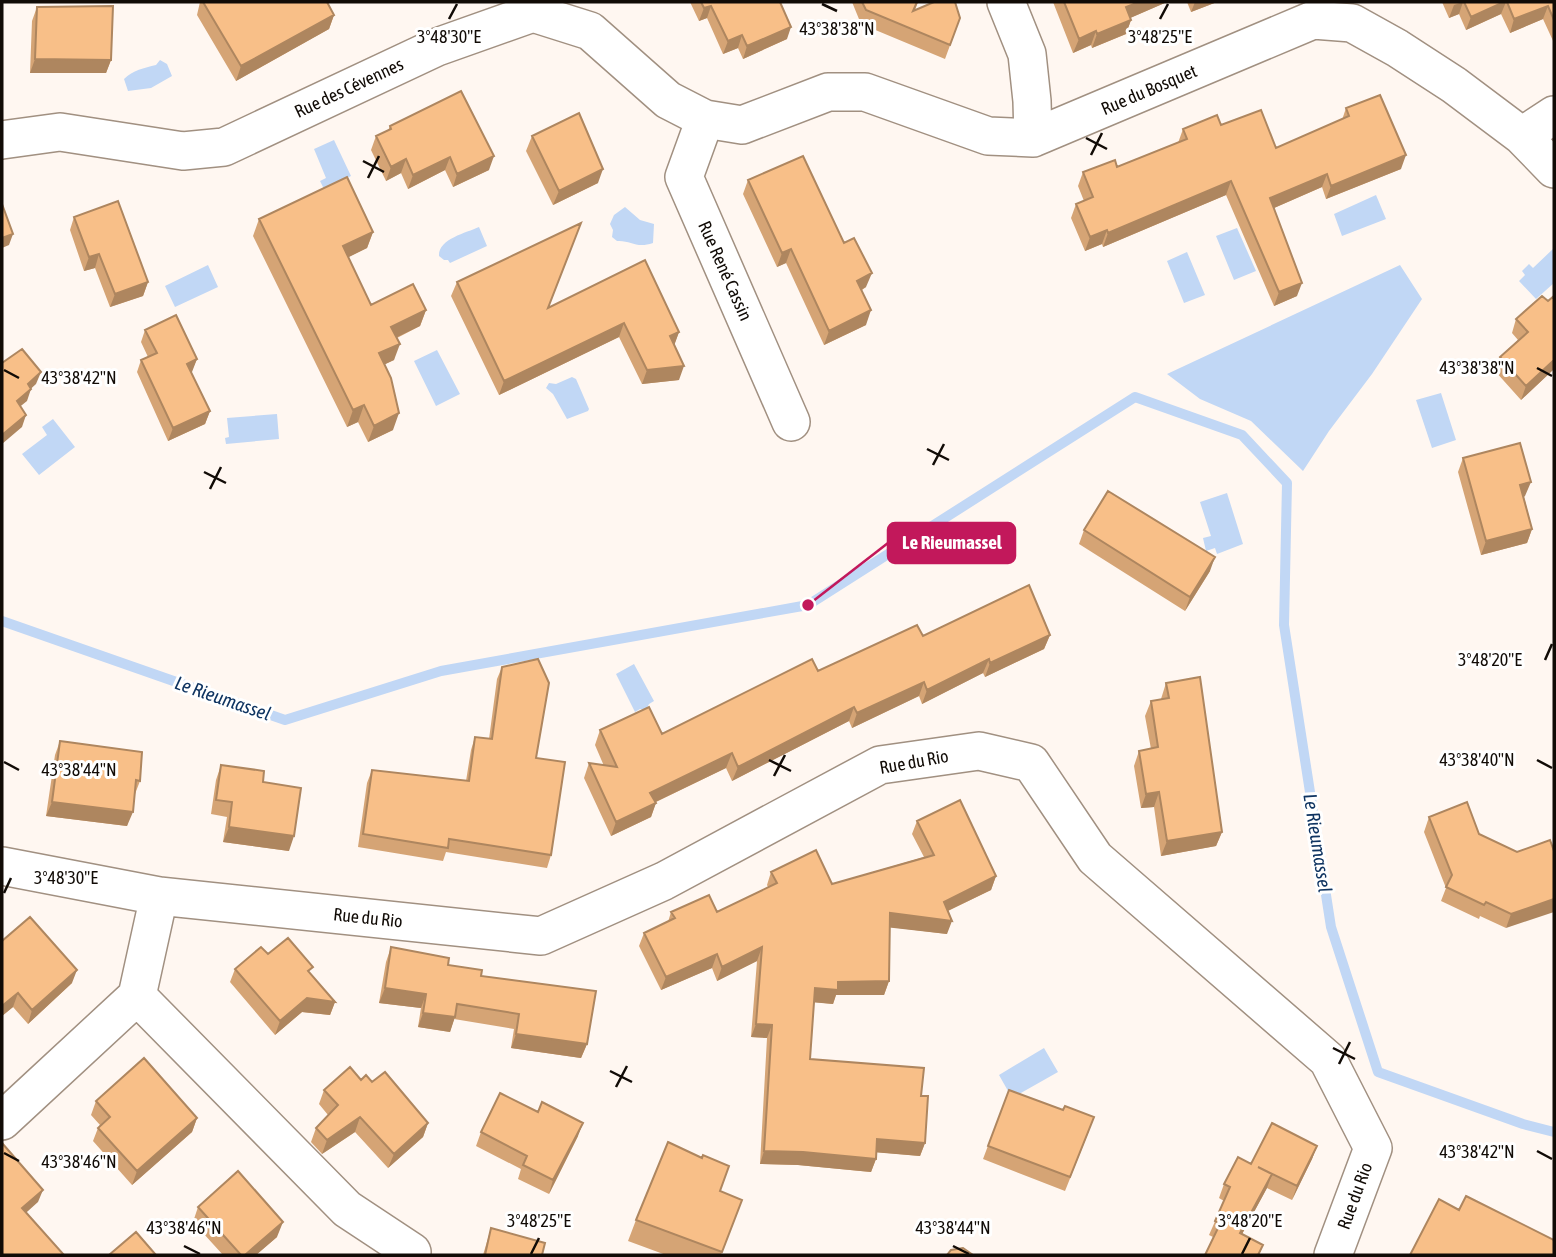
<svg xmlns="http://www.w3.org/2000/svg" width="1556" height="1257" font-family="'Asap Condensed',sans-serif">
	<rect width="100%" height="100%" fill="#fff7f1"/>
	<!-- water -->
	<path fill="#c1d7f5" d="M160 60 167 64 172 76 151 88 128 91 124 79C133 70 144 68 156 65Z
		M334 140 351 176 324 189 320 181 326 178 314 149Z
		M1376 195 1386 219 1342 236 1334 214Z
		M625 207 640 220 654 224 653 243C636 249 631 240 617 241L612 237 613 230 610 224 614 215Z
		M479 227 487 246 450 263 448 260H444L439 256C438 239 466 233 479 227Z
		M1237 228 1256 271 1234 280 1216 236Z
		M1554 248V283L1536 299 1519 281 1525 275 1522 271 1529 264 1533 268Z
		M1187 252 1205 295 1184 303 1167 261Z
		M208 265 218 287 175 307 165 286Z
		M1400 265 1422 299 1372 374 1329 431 1303 471 1251 421 1200 399 1167 374Z
		M437 350 460 394 436 406 414 361Z
		M572 377 576 379 589 409 588 411 567 419 553 394 546 388 549 383 556 384Z
		M1441 393 1456 440 1432 448 1416 400Z
		M277 414 279 439 226 444 225 438 229 437 227 418Z
		M53 419 75 447 39 475 22 454 47 435 42 427Z
		M1227 493 1243 544 1217 554 1215 548 1206 551 1203 538 1211 536 1200 502Z
		M634 664 654 701 649 704 646 710 640 709 635 712 616 674Z
		M1044 1048 1058 1072 1012 1098 999 1075Z"/>
	<g fill="none" stroke-linecap="round" stroke-linejoin="round">
		<!-- stream -->
		<path stroke="#c1d7f5" stroke-width="10" d="M2 621 285 720 441 671 808 605 1135 397 1242 435 1287 483 1284 625 1331 927 1378 1072 1523 1124 1554 1132"/>
		<!-- street casing -->
		<g stroke="#a19081" stroke-width="40">
			<path id="street" d="M1006 2 1027 54 1032 101 1033 138
				M705 119 684 177 791 422
				M1522 136 1554 115
				M2 140 60 132 183 151 224 147 437 47 533 13 590 31 668 100 705 119 742 125 828 92H865L988 136 1033 138 1313 20 1352 23 1397 48 1454 85 1522 136 1554 169
				M2 866 159 896 541 936 664 881 880 765 979 751 1031 763 1095 858 1328 1060 1373 1148 1333 1255
				M137 996 347 1209 412 1252
				M2 1121 137 996 159 896"/>
		</g>
		<!-- street -->
		<use href="#street" stroke="#fff" stroke-width="37"/>
	</g>
	<!-- wall -->
	<path fill="#d5a475" d="M200 2H327L334 15 329 29 236 81 197 15Z
		M690 2H780L787 39 743 59 738 48 723 54 707 18 699 21Z
		M852 2H918L915 10 960 18 945 59 861 24Z
		M1053 2H1167L1130 18 1131 20 1126 34 1092 48 1091 45 1073 53Z
		M1187 2H1217L1191 12Z
		M1442 2H1554V43L1543 19 1510 33 1501 14 1466 30 1459 14 1449 18Z
		M37 7 111 60 106 73H30L32 21Z
		M1346 108 1401 169 1326 199 1322 187 1274 208 1297 296 1274 306 1226 195 1103 247 1102 244 1085 251 1071 218 1076 204 1084 201 1078 186 1083 172 1117 167 1178 143 1183 129 1221 125 1276 148 1342 120Z
		M390 126 489 170 453 187 445 170 408 189 401 173 386 181 371 150 376 136 388 131Z
		M532 136 598 183 553 205 526 151Z
		M748 180 844 243 866 287 862 290 866 325 824 345 786 263 777 267 743 194Z
		M74 217 148 282 143 296 110 307 95 268 84 271 70 230Z
		M259 219 373 232 367 248 348 257 371 305 426 310 420 326 397 338 394 360 385 364 393 430 368 442 358 422 347 427 253 236Z
		M457 282 549 308 679 332 674 345 679 380 642 384 619 337 499 395 451 296Z
		M1542 296 1554 369 1521 400 1495 371 1500 357 1518 340 1512 333 1516 319Z
		M145 330 197 359 191 372 210 411 205 424 168 441 137 372 141 360 148 357 141 342Z
		M1463 458 1525 496 1524 497 1532 529 1527 543 1481 555 1458 472Z
		M1084 530 1210 571 1185 611 1079 544Z
		M1050 635 1044 649 985 677 983 673 922 704 919 696 852 728 849 721 732 781 726 768 656 802 651 817 611 836 584 778 589 763 604 766 595 745 600 730 662 734 818 671 923 636Z
		M502 667 536 758 551 855 547 868 446 852 443 861 358 847 367 783 372 770 466 781 471 750 475 737 489 739 497 679Z
		M1166 683 1222 832 1216 846 1161 856 1154 807 1141 808 1134 766 1139 751 1151 749 1145 716 1151 701 1161 699Z
		M60 741 140 781 135 794 127 826 46 816 55 755Z
		M221 765 263 782 289 851 223 842 227 817 211 814 216 780Z
		M1429 817 1479 834 1517 852 1554 851 1506 928 1480 916 1479 919 1441 901 1446 888 1424 832Z
		M917 821 996 876 991 890 948 911 947 934 890 927 889 981 884 995H836L833 1004 814 1002 810 1059 921 1096 925 1143 920 1156 876 1152V1159L871 1172 798 1165 760 1164 767 1038 751 1037 757 961 717 981 712 968 661 990 639 946 644 933 668 922 671 912H717L768 887 767 885 771 872 832 884 924 857 912 834Z
		M2 941 72 983 28 1024 13 1007 2 1016Z
		M391 947 481 976 587 1044 581 1058 511 1048 514 1029 454 1019 450 1032 418 1027 421 1008 379 1003 386 962Z
		M268 954 310 973 335 1002 330 1015 302 1012 275 1035 230 982 235 969Z
		M361 1080 372 1082 428 1123 423 1137 388 1168 355 1132 322 1154 311 1142 316 1128 328 1115 319 1104 324 1090Z
		M1009 1090 1089 1131 1065 1191 983 1159Z
		M96 1101 197 1118 192 1132 132 1185 93 1141 98 1128 100 1125 91 1115Z
		M481 1132 578 1136 549 1194 518 1179 521 1169 476 1146Z
		M1317 1146 1312 1159 1292 1200 1267 1188 1242 1234 1263 1245 1259 1255H1205L1213 1237 1209 1235 1224 1201 1219 1198 1224 1184 1251 1164Z
		M742 1200 721 1255H666L628 1241 636 1220Z
		M198 1207 277 1237 256 1255H223L193 1222Z
		M491 1228 542 1255H483Z"/>
	<!-- shaded-wall -->
	<path fill="#ae865f" d="M1139 2H1167L1121 22 1126 7Z
		M1195 2H1217L1191 12Z
		M1463 2 1459 14 1449 18 1454 5Z
		M1504 2H1506L1501 14 1466 30 1471 17Z
		M711 6 707 18 699 21 704 8Z
		M1548 6 1543 19 1510 33 1514 19Z
		M334 15 329 29 236 81 241 66Z
		M1131 20 1126 34 1092 48 1097 34Z
		M791 27 787 39 743 59 747 46Z
		M1096 31 1091 45 1073 53 1079 39Z
		M742 35 738 48 723 54 728 41Z
		M35 59 111 60 106 73H30Z
		M1406 155 1401 169 1326 199 1331 186Z
		M494 156 489 170 453 187 457 174Z
		M450 157 445 170 408 189 413 175Z
		M406 159 401 173 386 181 391 167Z
		M603 169 598 183 553 205 559 191Z
		M1327 174 1322 187 1265 212 1270 198Z
		M1231 181 1226 195 1103 247 1108 233Z
		M1107 230 1102 244 1085 251 1090 237Z
		M373 232 367 248 337 263 343 246Z
		M13 234 9 245 2 248V238Z
		M791 249 786 263 777 267 782 253Z
		M99 254 95 268 84 271 89 257Z
		M872 273 866 287 852 295 857 281Z
		M148 282 143 296 110 307 115 294Z
		M1302 283 1297 296 1274 306 1279 292Z
		M426 310 420 326 385 343 391 327Z
		M871 310 866 325 824 345 829 331Z
		M624 323 619 337 499 395 504 381Z
		M679 332 674 346 670 336Z
		M400 344 394 360 373 370 379 353Z
		M197 359 192 372 183 376 187 364Z
		M1554 360V369L1521 400 1526 386Z
		M684 366 679 380 642 384 647 370Z
		M41 372 36 384 23 396 28 384Z
		M31 389 27 401 12 413 17 401Z
		M364 405 358 422 347 427 353 410Z
		M210 411 205 424 168 441 173 428Z
		M399 413 393 430 368 442 374 426Z
		M26 415 22 427 2 444V435Z
		M1531 482 1525 496 1515 499 1520 485Z
		M1532 529 1527 543 1481 555 1486 541Z
		M1215 557 1210 571 1185 611 1190 597Z
		M1050 635 1044 649 985 677 990 663Z
		M989 659 983 673 922 704 927 690Z
		M924 682 919 696 852 728 857 713Z
		M854 707 849 721 732 781 738 767Z
		M732 753 726 768 645 807 650 793Z
		M1159 792 1154 807 1141 808 1146 794Z
		M52 802 133 812 127 826 46 816Z
		M656 803 651 817 611 836 616 822Z
		M229 827 294 836 289 851 223 842Z
		M1222 832 1216 846 1161 856 1167 841Z
		M996 876 991 890 939 915 944 902Z
		M1554 899V912L1506 928 1511 914Z
		M890 913 952 921 947 934 885 927Z
		M762 947 757 961 717 981 722 967Z
		M717 954 712 968 661 990 666 977Z
		M77 970 72 983 28 1024 32 1010Z
		M889 981 884 995H836L833 1004 810 1002 815 988 838 982Z
		M385 988 426 994 421 1008 379 1003Z
		M18 993 13 1007 2 1016V1006Z
		M307 998 335 1002 330 1015 302 1012 275 1035 280 1021Z
		M423 1013 455 1017 450 1032 418 1027Z
		M756 1024 772 1025 767 1038 751 1037Z
		M516 1034 587 1044 581 1058 511 1048Z
		M360 1117 355 1132 322 1154 327 1140Z
		M197 1118 192 1132 132 1185 137 1171Z
		M428 1123 423 1137 388 1168 394 1154Z
		M583 1123 578 1136 549 1194 553 1180Z
		M877 1139 925 1143 920 1156 872 1152Z
		M1317 1146 1312 1159 1292 1200 1297 1186Z
		M764 1151 803 1152 876 1159 871 1172 798 1165 760 1164Z
		M1272 1174 1267 1188 1235 1247 1240 1233Z
		M43 1190 38 1202 18 1220 22 1208Z
		M283 1222 277 1237 256 1255H245Z"/>
	<!-- building -->
	<path fill="#f8bf88" stroke="#ae865f" stroke-width="2" d="M203 2H327L334 15 241 66Z
		M701 2H780L791 27 747 46 742 35 728 41 711 6 704 8Z
		M862 2H917L913 11 934 2H955L960 18 950 45 866 10Z
		M1064 2H1139L1126 7 1131 20 1097 34 1096 31 1079 39Z
		M1464 2H1504L1471 17Z
		M1507 2H1554V20L1548 6 1514 19Z
		M113 6 111 60 35 59 37 7Z
		M461 91 494 156 457 174 450 157 413 175 406 159 391 167 376 136 391 129 390 126Z
		M1380 95 1406 155 1331 186 1327 174 1270 198 1302 283 1279 292 1231 181 1108 233 1107 230 1090 237 1076 204 1093 197 1083 172 1115 160 1117 167 1187 139 1183 129 1217 115 1221 125 1261 110 1276 148 1349 116 1346 108Z
		M579 113 603 169 559 191 532 136Z
		M803 156 844 243 854 238 872 273 857 281 871 310 829 331 791 249 782 253 748 180Z
		M347 177 373 232 343 246 371 305 413 284 426 310 391 327 400 344 379 353 391 378 399 413 374 426 364 405 353 410 259 219Z
		M118 201 148 282 115 294 99 254 89 257 74 217Z
		M2 204 13 234 2 238Z
		M581 223 548 308 645 260 679 332 670 336 684 366 647 370 624 323 504 381 457 282Z
		M1542 296 1548 301 1554 296V360L1526 386 1500 357 1528 332 1516 319Z
		M176 315 197 359 187 364 210 411 173 428 141 360 157 353 145 330Z
		M22 349 41 372 28 384 31 389 17 401 26 415 2 435V363Z
		M1520 443 1531 482 1520 485 1532 529 1486 541 1463 458Z
		M1108 491 1215 557 1190 597 1084 530Z
		M1029 585 1050 635 990 663 989 659 927 690 924 682 857 713 854 707 738 767 732 753 650 793 656 803 616 822 589 763 617 767 600 730 649 707 662 734 812 659 818 671 917 625 923 636Z
		M538 659 549 683 536 758 565 762 551 855 449 839 448 848 363 834 372 770 469 781 475 737 492 739 502 667Z
		M1200 677 1222 832 1167 841 1159 792 1146 794 1139 751 1158 747 1151 701 1169 698 1166 683Z
		M60 741 142 752 140 781 136 780 133 812 52 802Z
		M221 765 264 771 263 782 301 788 294 836 229 827 232 802 216 800Z
		M960 800 996 876 944 902 952 921 890 913 889 981 838 982V990L815 988 810 1059 924 1068 921 1096H928L925 1143 877 1139 876 1159 803 1152 764 1151 772 1025 756 1024 762 947 722 967 717 954 666 977 644 933 675 918 671 912 709 895 717 912 777 883 771 872 816 850 832 884 934 855 917 821Z
		M1467 802 1479 834 1517 852 1550 840 1554 851V899L1511 914 1486 902 1484 905 1446 887 1452 875 1429 817Z
		M30 917 77 970 32 1010 18 993 2 1006V941Z
		M288 938 313 967 308 971 335 1002 307 998 280 1021 235 969 261 947 268 954Z
		M391 947 449 958 448 965 482 970 481 976 596 991 587 1044 516 1034 519 1014 457 1004 455 1017 423 1013 426 994 385 988Z
		M144 1058 197 1118 137 1171 98 1128 110 1117 96 1101Z
		M350 1067 361 1080 366 1075 372 1082 385 1072 428 1123 394 1154 360 1117 327 1140 316 1128 338 1105 324 1090Z
		M1009 1090 1063 1110 1065 1106 1094 1117 1070 1177 988 1146Z
		M500 1093 538 1112 542 1102 583 1123 553 1180 523 1165 527 1156 481 1132Z
		M1272 1123 1317 1146 1297 1186 1258 1167 1272 1174 1240 1233 1263 1245 1258 1255H1205L1220 1224 1215 1221 1230 1187 1224 1184 1238 1157 1251 1164Z
		M668 1142 702 1158 703 1155 729 1166 720 1191 742 1200 722 1252 636 1220Z
		M2 1143 43 1190 22 1208 64 1255H2Z
		M238 1171 283 1222 245 1255H241L198 1207Z
		M1466 1196 1554 1240V1255H1410L1439 1199 1459 1210Z
		M491 1228 545 1243 542 1255H485Z
		M136 1232 156 1255H109Z
		M963 1248 973 1255H947L951 1250Z"/>
	<!-- ticks -->
	<path fill="none" stroke="#110b06" stroke-width="2.5" d="M822 4 837 11M449 19 457 4M1160 19 1168 4M1086 138 1107 149M1091 155 1102 133M363 161 384 172M368 178 379 156M1537 368 1552 376M4 370 19 378M927 449 949 460M933 465 944 444M204 472 226 483M210 489 221 467M1545 660 1552 644M769 760 791 771M1537 760 1552 768M4 762 19 770M774 776 785 755M4 893 11 878M1333 1048 1355 1059M1339 1064 1350 1042M610 1071 632 1082M616 1087 627 1066M1537 1151 1552 1159M4 1153 19 1161M184 1246 200 1254M953 1246 969 1254M531 1254 539 1238M1242 1254 1250 1238"/>
	<g text-anchor="middle" stroke-width="6" stroke-linejoin="round" paint-order="stroke">
		<!-- street labels -->
		<g font-size="18" fill="#110b06" stroke="#fff">
			<text transform="translate(349 88) rotate(-25)" y="6">Rue des Cévennes</text>
			<text transform="translate(1149 90) rotate(-23)" y="6">Rue du Bosquet</text>
			<text transform="translate(725 271) rotate(66)" y="6">Rue René Cassin</text>
			<text transform="translate(914 762) rotate(-10)" y="6">Rue du Rio</text>
			<text transform="translate(368 918) rotate(6)" y="6">Rue du Rio</text>
			<text transform="translate(1355 1196) rotate(-70)" y="6">Rue du Rio</text>
		</g>
		<!-- water labels -->
		<g font-size="19" font-style="italic" fill="#0f3461" stroke="#fff">
			<text transform="translate(223 698) rotate(19)" y="7">Le Rieumassel</text>
			<text transform="translate(1318 843) rotate(81)" y="7">Le Rieumassel</text>
		</g>
	</g>
	<g font-size="18" text-anchor="middle" fill="#110b06" stroke="#fff" stroke-width="6" stroke-linejoin="round" paint-order="stroke">
		<text x="837" y="35">43°38'38"N</text>
		<text x="449" y="43">3°48'30"E</text>
		<text x="1160" y="43">3°48'25"E</text>
		<text x="1477" y="374">43°38'38"N</text>
		<text x="79" y="384">43°38'42"N</text>
		<text x="1490" y="666">3°48'20"E</text>
		<text x="1477" y="766">43°38'40"N</text>
		<text x="79" y="776">43°38'44"N</text>
		<text x="66" y="884">3°48'30"E</text>
		<text x="1477" y="1158">43°38'42"N</text>
		<text x="79" y="1168">43°38'46"N</text>
		<text x="539" y="1227">3°48'25"E</text>
		<text x="1250" y="1227">3°48'20"E</text>
		<text x="184" y="1234">43°38'46"N</text>
		<text x="953" y="1234">43°38'44"N</text>
	</g>
	<!-- callouts -->
	<path fill="none" stroke="#c2185b" stroke-width="2.5" d="M808 605L888 543"/>
	<circle fill="#c2185b" stroke="#fff" stroke-width="2.5" cx="808" cy="605" r="7"/>
	<rect fill="#c2185b" stroke="#c2185b" stroke-width="2.5" x="888" y="523" width="127" height="40" rx="7"/>
	<g font-size="19" text-anchor="middle" font-weight="bold" fill="#fff">
		<text x="952" y="549">Le Rieumassel</text>
	</g>
	<!-- border -->
	<rect width="1556" height="1257" fill="none" stroke="#110b06" stroke-width="7"/>
</svg>
